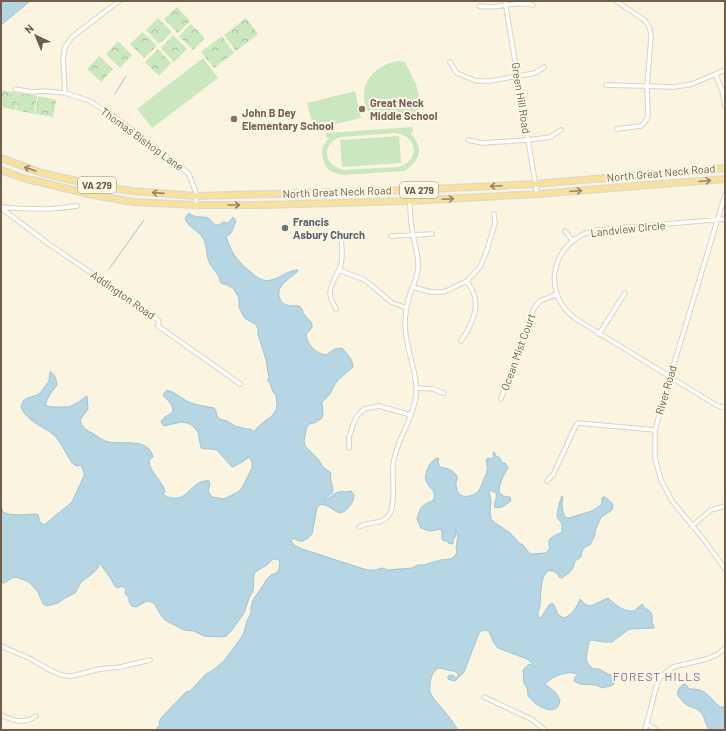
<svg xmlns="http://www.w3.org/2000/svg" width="726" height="731" font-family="Barlow,sans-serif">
	<defs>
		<pattern id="park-crowns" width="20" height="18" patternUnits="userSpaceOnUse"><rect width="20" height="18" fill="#cbe7c0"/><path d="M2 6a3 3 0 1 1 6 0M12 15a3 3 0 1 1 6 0" fill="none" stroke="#a9be9e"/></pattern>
	</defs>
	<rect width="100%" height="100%" fill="#fbf4e1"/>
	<!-- green -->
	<path fill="#cbe7c0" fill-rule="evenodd" d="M203 58 218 78 152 128 137 109Z
		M399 61 405 62 416 84 421 105 417 111 398 117 371 118C368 111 364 104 364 97 363 77 381 63 399 61Z
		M355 91 361 118 314 129 307 103Z
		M413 127V132L410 133C424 147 421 160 405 171L341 175 335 173 329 170 325 165 323 159 322 152 323 146 329 138 326 137V133ZM396 133C419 137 420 161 398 167L343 170C323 165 321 143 341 137Z
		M399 136 401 163 342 167 340 140Z"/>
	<!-- park -->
	<path fill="url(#park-crowns)" d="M177 7 190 21 178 33 164 19Z
		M158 18 172 32 159 44 146 30Z
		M246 18 258 34 236 51 224 35Z
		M191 24 205 38 193 50 179 36Z
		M143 32 157 46 144 58 130 44Z
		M173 35 187 49 174 62 161 48Z
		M222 36 234 53 214 68 201 52Z
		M118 41 132 55 120 68 106 54Z
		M158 49 171 63 159 76 145 62Z
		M99 56 113 69 101 82 87 69Z
		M1 90 19 93 15 110 1 107Z
		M19 93 37 96 34 114 16 110Z
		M38 96 56 100 53 117 35 114Z"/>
	<!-- water -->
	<path fill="#b6d6e3" stroke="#9dc4d5" d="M1 1H30L1 25Z
		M189 213C191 214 192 216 194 216 199 218 204 216 208 218 213 221 212 225 219 225L223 222 228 223 233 217 236 221 231 233 226 237C229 245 232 253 238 260 242 265 247 269 252 273 257 278 263 282 271 280 281 278 288 270 298 270L297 272C289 279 277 285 279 296 280 300 282 304 287 305 291 307 295 305 299 306 303 308 302 311 304 314 306 318 313 321 312 327 311 329 308 332 306 334 307 345 316 354 326 355L335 349 342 348C347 354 353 359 353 367L338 380 334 386 330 394 322 402 323 415 322 418 316 422 310 424 307 426 304 441 305 446 318 459 323 467 331 473C331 475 330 478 331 480 331 485 335 489 332 493 329 496 326 497 324 500 331 498 332 494 338 492 343 491 346 493 351 491L354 495C353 503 352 503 347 509 337 520 331 502 319 505L317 508 312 534 308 538 303 541H299L293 538 291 541C293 545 297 547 302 549L367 570H375L383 568 387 570 412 568 418 565H425C426 564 438 561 441 560 445 559 450 560 454 557 456 555 456 554 457 551L456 548 458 536 456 530 455 529 456 536 453 539V544L448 543V541H444L442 539V533L441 529 430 531 421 528 417 519C418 515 420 507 424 505 430 500 436 504 434 492 431 488 428 486 426 481 424 474 430 459 438 458L439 459 438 462 440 467C446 468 453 470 456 475 459 479 456 480 456 484 456 493 461 498 469 496 478 495 481 488 483 481 487 472 489 470 486 460L488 458 491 459 493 458 494 457 493 452H494L496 456 500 458 502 463H505L508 467C504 476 499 482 499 492L503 496 510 497 511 501 502 507 495 508C493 502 499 496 495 492 493 491 491 491 489 490L491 501 490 513 491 519 494 522 510 533 519 543 523 545 530 554 546 553 550 548C546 536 554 537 562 532V524L557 517C557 513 560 499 562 496 564 499 562 501 562 505 562 509 563 513 565 517L569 518 592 511 602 504V498L603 497H605L613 504 612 510 601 517 595 531V535L590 545C583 547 582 550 581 557L575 561 573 568 570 572 562 578 559 577 557 573C553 571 549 569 546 573 540 579 541 597 540 604 540 607 538 611 538 614 538 617 539 617 540 619L549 605 552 603C558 609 555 615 564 618 572 615 577 607 580 599L586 605 591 606 608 598C616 605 623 612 634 611L642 604C648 614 653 606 652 623L654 626V628L629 629 612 642H603L593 640 589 641 586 659 588 664 592 668 595 669H599L608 674 616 677V681L613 685 603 688 596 685 580 684 574 681 575 677 578 675C570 669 552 676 545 684L555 692 560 700C558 719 536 706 529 697 527 694 528 691 527 688 526 686 525 685 524 683 523 679 524 674 523 670L529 664 534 666 532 663 527 659 498 648 493 641 489 632C486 629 481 630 479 633L464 672 456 680 454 681 448 679V676L452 675 456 678 458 677V674C455 670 451 671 447 670 443 669 441 667 437 669 431 672 429 685 430 692 433 700 440 705 445 712 450 718 454 724 458 730H155L160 725 159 722 161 719V718L187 691 189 692 206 674 212 671 224 661 241 638 244 632 247 621 251 613V607L253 600 264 584 266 580 271 575 278 572 279 569 280 562 278 559H273L267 565 258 570 254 574 253 591 249 598 244 613 232 630 226 636 222 637 204 636 194 631 184 630 165 620 161 615 154 603 152 602 147 601 136 607 132 606 129 602V598L125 593 126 590 125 588 121 586 118 588 115 586 111 579 99 562 98 568 92 574 81 582 75 593 67 597 58 603 47 606 43 604 38 592 29 582 16 577 12 578 4 583H1V506L3 512C12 517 27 514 37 514L38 515 40 522 44 525 72 502 84 476V473L81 465 76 466 72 463C67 455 61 443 55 436 44 426 27 422 21 407L23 401 27 398 37 395 41 392 49 381 50 372C56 374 56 380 57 385L50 394 45 404 47 406 52 407H69L77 403 87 396 88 409 80 420C81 426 86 430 92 433 97 436 103 441 109 442 123 445 148 437 153 457L149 460C149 473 163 480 165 492L163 494C165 496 168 497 172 498 189 501 192 479 209 481L210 485 208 491 212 497 224 499 238 492 242 488 252 468V462L249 457C246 460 236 466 232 467L217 450C212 448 206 450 201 448L198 432 193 426 188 423 181 422 164 426 161 422C164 415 170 416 173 411 173 404 167 400 163 395L165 392 167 390C174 392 179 396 185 400 193 405 204 406 214 408L216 411 217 416 219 419 227 421 235 426 246 429H251L253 432 255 431 256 429 266 420 271 417 276 410 277 404 276 395 273 392 270 383 267 380 269 378 266 360 258 334V328L255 324 246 319 244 317 239 307V298L233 288 225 284H222C219 281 220 279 218 275 215 270 210 266 208 259 206 252 207 245 203 238 198 230 187 227 185 218Z
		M684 684 686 685 689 689C707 688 708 697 720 707H725V730H709C706 725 705 720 703 715 698 708 693 708 687 705 683 703 681 698 678 696 677 690 679 687 684 684Z"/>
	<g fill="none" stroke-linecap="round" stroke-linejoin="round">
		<!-- stream -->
		<path stroke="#9dc4d5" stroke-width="1" d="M115 94 126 76
			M109 269 144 220"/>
		<!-- minor casing -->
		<g stroke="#dfd1bd" stroke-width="5.5">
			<path id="minor" d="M505 1 537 194
				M616 1 643 19 646 22 650 29 651 38 647 87 648 115C647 120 645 123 641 126L617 129
				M479 6C497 10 515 0 533 5
				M450 62 457 73 476 81H490L518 76 535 73 544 67
				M716 75 722 90 725 106
				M606 85 675 87 692 84 725 70
				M15 89 32 92 44 91 65 93 90 101 119 120 189 174 197 196 195 205
				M65 93 63 58 65 47 72 37 119 1
				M468 140 482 143 528 140 550 137 561 130
				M725 195 670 377 655 430V458L661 480 672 501 705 541 725 569
				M1 207C27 210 52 210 77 206
				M1 208 46 242 145 310 158 320 159 322 158 326 215 366 240 384
				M725 219 596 230C552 240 539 292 576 319L716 405 725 408
				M565 231 573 241
				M391 236 432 234
				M339 270 365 280 391 302 406 308
				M413 287 431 292H444L467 281 480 267 486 253 495 223 494 214
				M336 309C334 304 330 299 330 294 329 285 339 273 341 264 343 255 342 246 341 238
				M599 334 625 293
				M461 341C469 330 478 312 475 299 475 293 470 287 467 281
				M416 388 433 389 444 393
				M501 399 534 308 540 301 557 294
				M349 448V437L353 425 357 416 364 409 379 406 411 415
				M547 481 553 475 576 425 578 423 655 430
				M692 526 711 510 725 506
				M359 527C368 521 382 525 389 515 396 506 392 477 393 465 396 440 413 420 416 396 418 371 405 349 405 324 405 314 407 304 410 294 413 286 417 278 418 268 419 255 414 243 412 230 410 217 410 204 409 190
				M1 646C11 651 21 654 31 659 44 666 57 677 72 676L100 669 120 667 150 660
				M484 697 531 719 545 730
				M1 715C12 721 25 724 36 716
				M647 724 656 730
				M645 730 657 684 660 677 673 667 707 659 718 654 725 648"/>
		</g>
		<!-- primary casing -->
		<g stroke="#ddd8d3" stroke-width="8">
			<path id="primary" d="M1 158 42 173 90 184 131 191 197 196 409 190 535 184 725 168
				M1 170 23 178 93 195 134 202 195 205H261L409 201 537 194 725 179"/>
		</g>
		<!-- minor -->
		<use href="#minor" stroke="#fff" stroke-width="3.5"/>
		<!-- primary -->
		<use href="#primary" stroke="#f8e29b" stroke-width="5.5"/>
	</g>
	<!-- one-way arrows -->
	<defs><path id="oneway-shaft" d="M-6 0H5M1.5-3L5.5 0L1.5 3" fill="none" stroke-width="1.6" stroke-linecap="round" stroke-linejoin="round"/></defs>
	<g stroke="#9a8562">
		<use href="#oneway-shaft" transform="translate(30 169) rotate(-161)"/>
		<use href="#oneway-shaft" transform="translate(705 181) rotate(-5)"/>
		<use href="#oneway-shaft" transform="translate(496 186) rotate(177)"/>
		<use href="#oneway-shaft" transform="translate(576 191) rotate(-5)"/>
		<use href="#oneway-shaft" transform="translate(158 193) rotate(-176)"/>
		<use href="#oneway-shaft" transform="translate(448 199) rotate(-3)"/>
		<use href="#oneway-shaft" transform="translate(234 205)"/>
	</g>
	<!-- markers -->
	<g fill="#8d6e63" stroke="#fef8e6" stroke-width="1.5">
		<circle cx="362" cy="109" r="4"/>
		<circle cx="234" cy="119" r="4"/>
	</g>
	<circle fill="#6b7280" stroke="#fef8e6" stroke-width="1.5" cx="285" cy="228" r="4"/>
	<g text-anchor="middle" stroke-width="4" stroke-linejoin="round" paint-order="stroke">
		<!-- shield labels -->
		<g fill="#fef8e6" stroke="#9b8c78" stroke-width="1">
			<rect x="78" y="177" width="38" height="16" rx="3"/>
			<rect x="400" y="182" width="38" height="16" rx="3"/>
		</g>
		<g font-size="10" font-weight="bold" fill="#715d49">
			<text x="97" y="189">VA 279</text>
			<text x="419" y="194">VA 279</text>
		</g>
		<!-- street labels -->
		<g font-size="11" fill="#715d49" stroke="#fef8e6">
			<text transform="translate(521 98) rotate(81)" y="4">Green Hill Road</text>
			<text transform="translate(142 139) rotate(36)" y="4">Thomas Bishop Lane</text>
			<text transform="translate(661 173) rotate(-5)" y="4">North Great Neck Road</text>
			<text transform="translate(337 192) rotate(-2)" y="4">North Great Neck Road</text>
			<text transform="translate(628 229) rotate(-6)" y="4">Landview Circle</text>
			<text transform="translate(123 295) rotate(35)" y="4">Addington Road</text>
			<text transform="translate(518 352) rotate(-70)" y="4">Ocean Mist Court</text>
			<text transform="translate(666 390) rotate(-74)" y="4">River Road</text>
		</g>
		<!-- education labels -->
		<g font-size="11" font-weight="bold" fill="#785e54" stroke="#fef8e6" text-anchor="start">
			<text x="370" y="107">Great Neck<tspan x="370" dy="13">Middle School</tspan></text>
			<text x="242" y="117">John B Dey<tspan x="242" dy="13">Elementary School</tspan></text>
		</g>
		<!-- worship labels -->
		<g font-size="11" font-weight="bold" fill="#5b616d" stroke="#fef8e6" text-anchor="start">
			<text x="293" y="226">Francis<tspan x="293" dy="13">Asbury Church</tspan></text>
		</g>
		<!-- neighbourhood labels -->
		<g font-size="12" letter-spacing="1" fill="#8b6594" stroke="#fef8e6">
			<text x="657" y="681">FOREST HILLS</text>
		</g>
	</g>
	<!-- border -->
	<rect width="726" height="731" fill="none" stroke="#715d49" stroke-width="4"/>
	<!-- north arrow -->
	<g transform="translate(36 36) rotate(316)" stroke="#fef8e6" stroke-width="3" paint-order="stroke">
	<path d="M0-3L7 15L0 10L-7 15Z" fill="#715d49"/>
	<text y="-6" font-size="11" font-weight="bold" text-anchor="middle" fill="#715d49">N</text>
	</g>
</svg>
